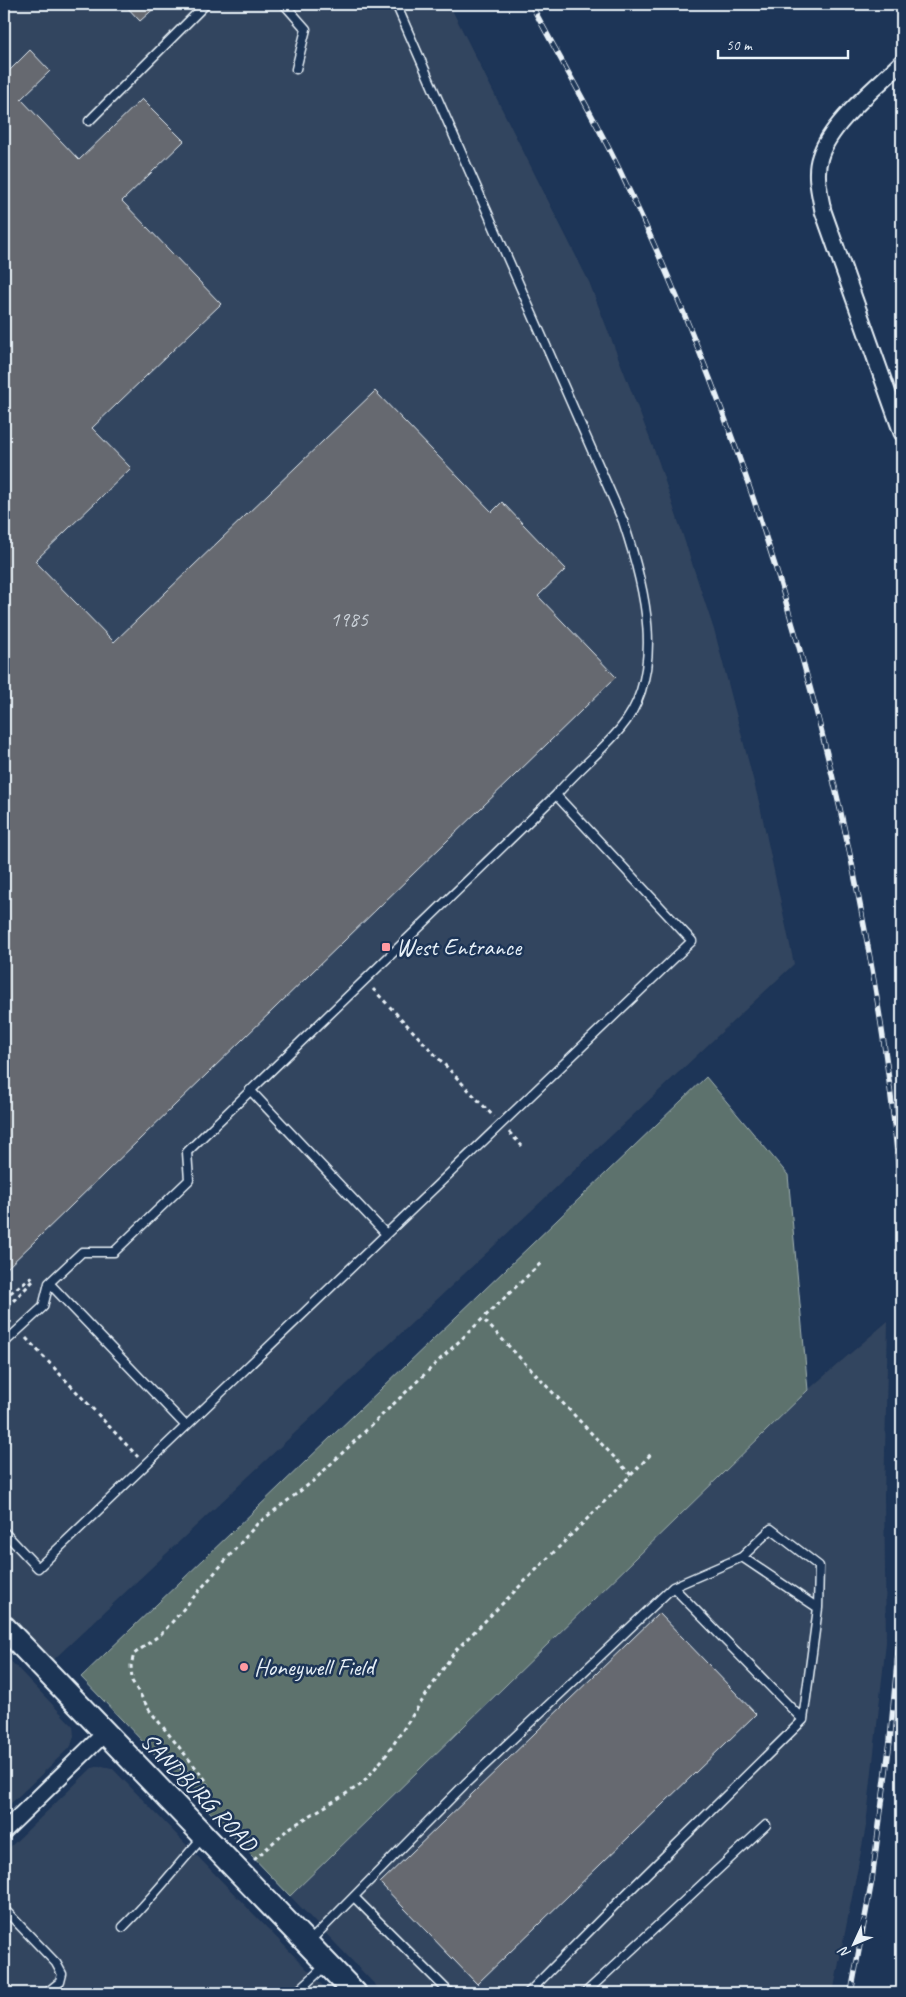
<svg xmlns="http://www.w3.org/2000/svg" width="906" height="1997" font-family="Caveat,sans-serif">
	<rect width="100%" height="100%" fill="#1d3557"/>
	<filter id="ink" filterUnits="userSpaceOnUse"><feTurbulence type="fractalNoise" baseFrequency=".02" numOctaves="2"/><feDisplacementMap in="SourceGraphic" scale="10" xChannelSelector="R" yChannelSelector="G"/><feConvolveMatrix kernelMatrix="1 2 1 2 8 2 1 2 1" color-interpolation-filters="sRGB"/></filter>
	<g filter="url(#ink)">
		<!-- built -->
		<path fill="#33455e" d="M4 4H449L589 282 658 460 715 633 760 806 794 964 51 1662 4 1612Z
			M888 1321 884 1496 886 1642 866 1826 833 1993H383L290 1896 808 1390Z
			M4 1654 73 1726 74 1736 71 1746 4 1810Z
			M102 1766 112 1768 330 1993H4V1853L92 1768Z"/>
		<!-- green -->
		<path fill="#5d726d" stroke="#a2b2b2" d="M706 1077 788 1175 808 1390 290 1896 81 1677Z"/>
		<!-- building -->
		<path fill="#666970" stroke="#e8f1f8" d="M124 4H159L140 21Z
			M30 50 50 71 21 99 79 160 142 99 184 141 122 201 221 304 92 428 131 468 35 561 114 642 375 391 492 512 502 502 566 569 538 596 616 677 4 1271V76Z
			M659 1613 756 1714 477 1984 380 1883Z"/>
		<g fill="none" stroke-linecap="round" stroke-linejoin="round">
			<!-- lane casing -->
			<g stroke="#e8f1f8" stroke-width="11">
				<path id="lane" d="M284 4 306 29 296 69
					M89 121 206 4
					M250 1090 386 1234
					M4 1343 43 1307 49 1283 82 1252H114L189 1180 187 1152 556 795C576 771 600 753 620 729 668 672 644 584 623 521L396 4
					M186 1426 692 941 556 795
					M4 1532 38 1568 186 1426 49 1283
					M742 1557 771 1529 819 1566 818 1608
					M673 1587 803 1720
					M354 1897 450 1993
					M4 1909 56 1963 62 1974 60 1982 50 1990
					M123 1927C152 1899 176 1867 203 1837
					M309 1942 465 1784 673 1587 742 1557 818 1608 803 1720 614 1906 528 1993
					M296 1993 325 1966
					M585 1993 766 1825"/>
			</g>
			<!-- street casing -->
			<g stroke="#e8f1f8" stroke-width="19">
				<path id="street" d="M902 62C877 87 830 123 820 157 814 174 820 194 823 211L902 433
					M4 1831 106 1732"/>
			</g>
			<!-- secondary casing -->
			<g stroke="#e8f1f8" stroke-width="26">
				<path id="secondary" d="M4 1627 355 1993"/>
			</g>
			<!-- path -->
			<path stroke="#e8f1f8" stroke-width="3" stroke-dasharray="4 4" stroke-linecap="butt" d="M373 989 494 1117
				M509 1132 522 1146
				M4 1298 31 1277 34 1280 4 1310
				M4 1316 11 1323
				M26 1338 138 1457
				M631 1475 652 1453
				M147 1743 205 1786 208 1783 150 1711 132 1681 131 1665 134 1654 161 1634 173 1621 257 1524 312 1482 543 1261
				M254 1860 288 1829 362 1784 387 1754 455 1651 631 1475 483 1319"/>
			<!-- lane -->
			<use href="#lane" stroke="#1d3557" stroke-width="8"/>
			<!-- street -->
			<use href="#street" stroke="#1d3557" stroke-width="15"/>
			<!-- secondary -->
			<use href="#secondary" stroke="#1d3557" stroke-width="22"/>
			<!-- rail casing -->
			<g stroke="#e8f1f8" stroke-width="5.5">
				<path id="rail" d="M531 4C560 59 592 113 619 169 726 390 802 624 852 864 876 982 896 1102 902 1222
					M851 1993 872 1880 890 1741 902 1607"/>
			</g>
			<!-- rail -->
			<use href="#rail" stroke="#1d3557" stroke-width="4" stroke-dasharray="11" stroke-linecap="butt"/>
		</g>
	</g>
	<!-- markers -->
	<g fill="#ff9aa2" stroke="#1d3557" stroke-width="2">
		<rect x="381" y="942" width="10" height="10" rx="2.5"/>
		<circle cx="244" cy="1667" r="5"/>
	</g>
	<g text-anchor="middle" stroke-width="5" stroke-linejoin="round" paint-order="stroke">
		<!-- number labels -->
		<g font-size="21" fill="#c8cfd6">
			<text x="349" y="626">1985</text>
		</g>
		<!-- poi labels -->
		<g font-size="24" fill="#e8f1f8" stroke="#1d3557" text-anchor="start">
			<text x="396" y="955">West Entrance</text>
			<text x="254" y="1675">Honeywell Field</text>
		</g>
		<!-- street labels -->
		<g font-size="24" fill="#e8f1f8" stroke="#1d3557">
			<text transform="translate(199 1792) rotate(46)" y="8">SANDBURG ROAD</text>
		</g>
	</g>
	<!-- margin -->
	<rect width="906" height="1997" fill="none" stroke="#1d3557" stroke-width="20"/>
	<rect x="10" y="10" width="886" height="1977" fill="none" stroke="#e8f1f8" stroke-width="2" filter="url(#ink)"/>
	<!-- north arrow -->
	<g transform="translate(854 1944) rotate(226)" stroke="#1d3557" stroke-width="4" paint-order="stroke">
	<path d="M0-4L9 19L0 12L-9 19Z" fill="#e8f1f8"/>
	<text y="-8" font-size="14" font-weight="bold" text-anchor="middle" fill="#e8f1f8">N</text>
	</g>
	<!-- scale -->
	<path d="M718 50v8h130v-8" fill="none" stroke="#e8f1f8" stroke-width="2.5"/>
	<text x="726" y="50" font-size="15" fill="#e8f1f8" stroke="#1d3557" stroke-width="4" paint-order="stroke">50 m</text>
</svg>
